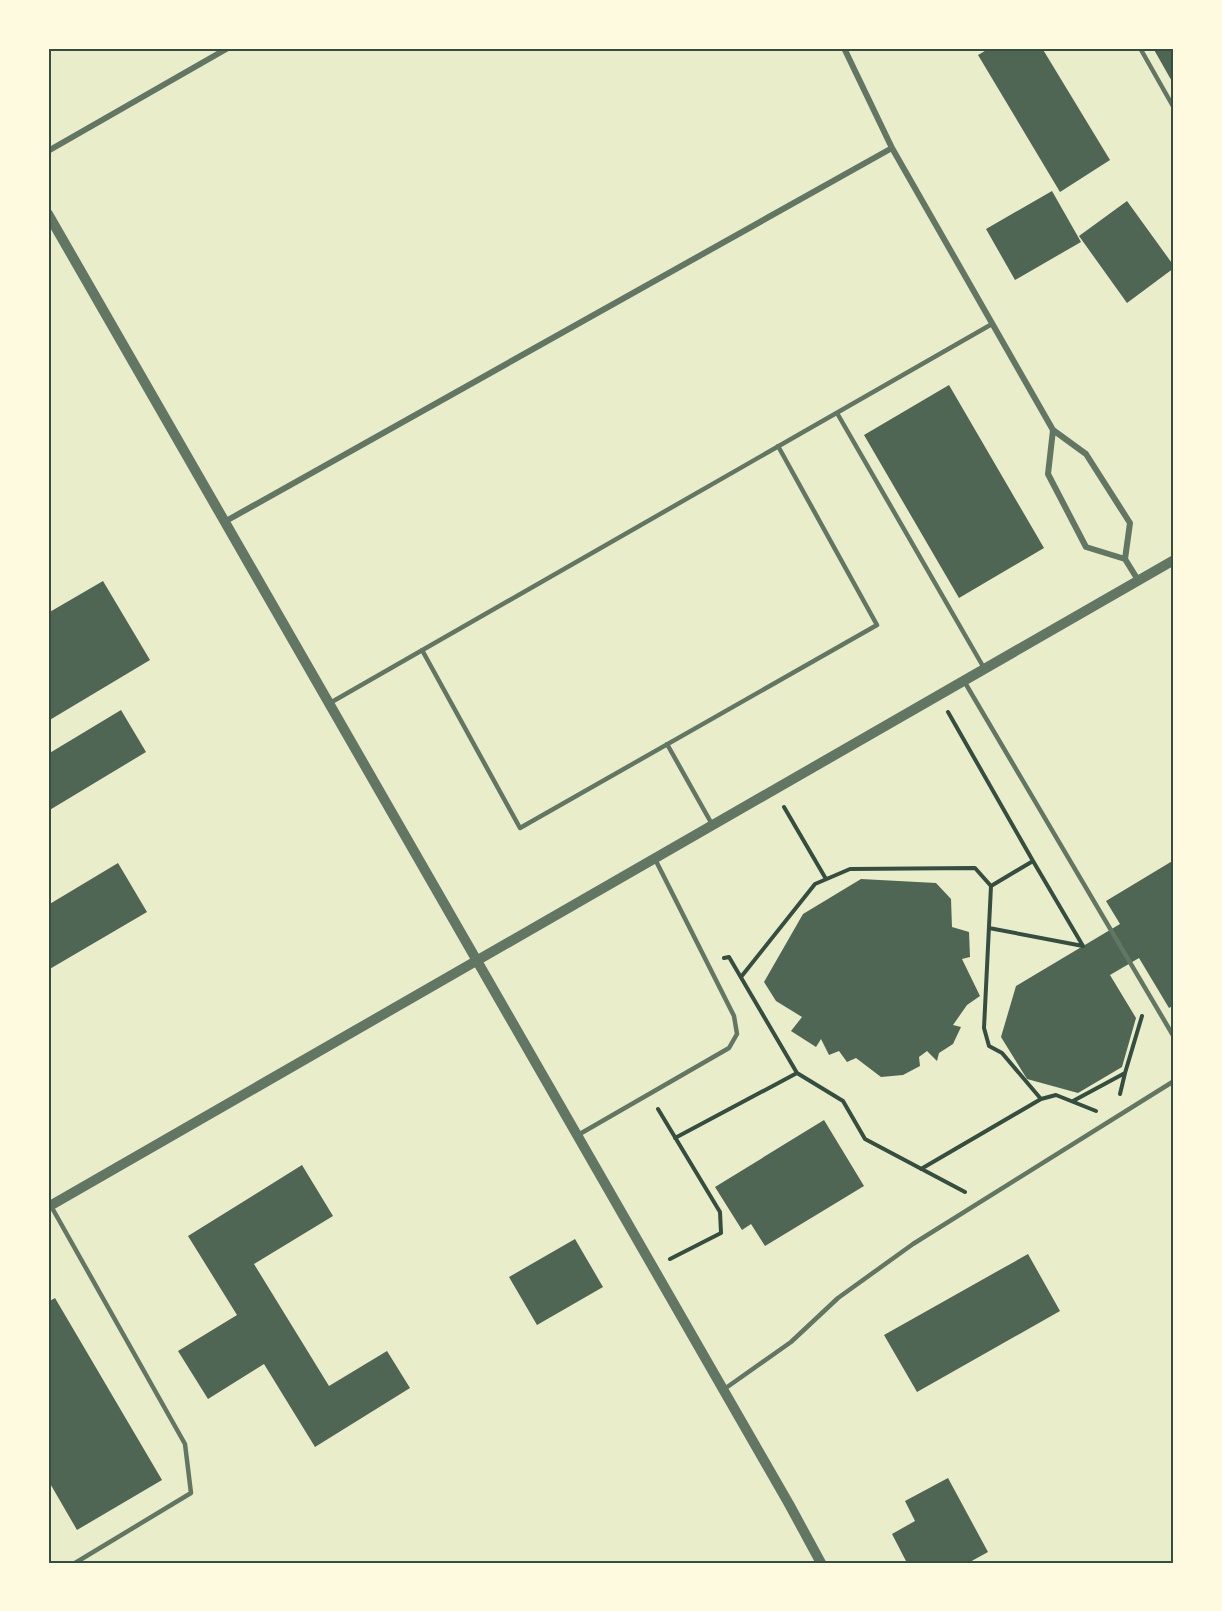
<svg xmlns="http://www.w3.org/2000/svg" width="1222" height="1611" font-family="Poppins,sans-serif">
	<rect width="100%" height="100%" fill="#e9edc9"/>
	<!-- building -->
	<path fill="#4f6655" d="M990 48H1042L1110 160 1060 192 978 55Z
		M1153 48H1174V85Z
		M1052 191 1081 242 1015 280 986 229Z
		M1127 201 1174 266V268L1127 303 1079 236Z
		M949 385 1044 548 959 598 864 435Z
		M103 581 150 660 48 721V613Z
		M121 710 146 752 48 811V754Z
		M1174 860V1005L1169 1008 1139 958 1110 975 1136 1018 1122 1067 1078 1093 1027 1079 1001 1037 1016 986 1120 924 1106 901Z
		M118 863 147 912 48 970V905Z
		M861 879 936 883 951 899 952 927 969 932 970 957 962 959 980 996 967 1005 953 1025 961 1027 953 1044 939 1053 937 1061 927 1051 919 1057 920 1066 903 1075 881 1077 856 1058 847 1062 839 1051 829 1055 821 1039 816 1047 791 1031 802 1017 776 1001 764 982 803 914Z
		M824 1120 864 1186 765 1246 751 1224 742 1230 715 1187Z
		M302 1165 333 1216 254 1264 329 1386 387 1351 410 1388 315 1447 264 1364 208 1399 178 1351 237 1315 188 1236Z
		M575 1239 603 1287 537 1325 509 1277Z
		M1028 1254 1060 1311 917 1392 884 1335Z
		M55 1298 162 1480 77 1530 48 1480V1302Z
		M948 1478 988 1552 968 1563H907L892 1534 915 1521 905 1501Z"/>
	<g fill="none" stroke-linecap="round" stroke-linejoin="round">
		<!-- path -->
		<path stroke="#344e41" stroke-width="4" d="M948 712 1033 861 991 886
			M784 807 826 879
			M989 928 1083 946 1033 861
			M724 958 729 957 797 1073 843 1101 865 1139 965 1192
			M741 977 815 884 850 869 975 868 991 886 984 1028 989 1046 1002 1053 1041 1099 921 1169
			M1120 1094 1125 1073
			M1041 1099 1056 1095 1096 1111
			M1073 1101 1125 1073 1142 1016
			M658 1109 720 1212 721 1233 670 1259
			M675 1138 797 1073"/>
		<!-- service -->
		<path stroke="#617663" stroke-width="4.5" d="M1140 48 1174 108
			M837 413 984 668
			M422 650 520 828 877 625 778 446
			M964 681 1174 1037
			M330 703 992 324
			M667 744 713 826
			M578 1135 729 1048 737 1034 734 1016 655 859
			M51 1206 185 1444 191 1493 75 1563
			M723 1390 791 1342 838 1298 913 1244 1174 1081"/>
		<!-- minor -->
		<path stroke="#617663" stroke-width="6" d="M844 48 892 148 1053 430 1086 454 1130 523 1125 559 1138 580
			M48 151 228 48
			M1053 430 1048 474 1086 547 1125 559
			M226 521 892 148"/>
		<!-- tertiary -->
		<path stroke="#617663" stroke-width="10" d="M48 214 789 1504 821 1563
			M48 1207 1174 560"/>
	</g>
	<!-- border -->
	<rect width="1222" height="1611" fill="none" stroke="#fefae0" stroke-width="99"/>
	<rect x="50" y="50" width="1122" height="1512" fill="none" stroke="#344e41" stroke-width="2"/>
</svg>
